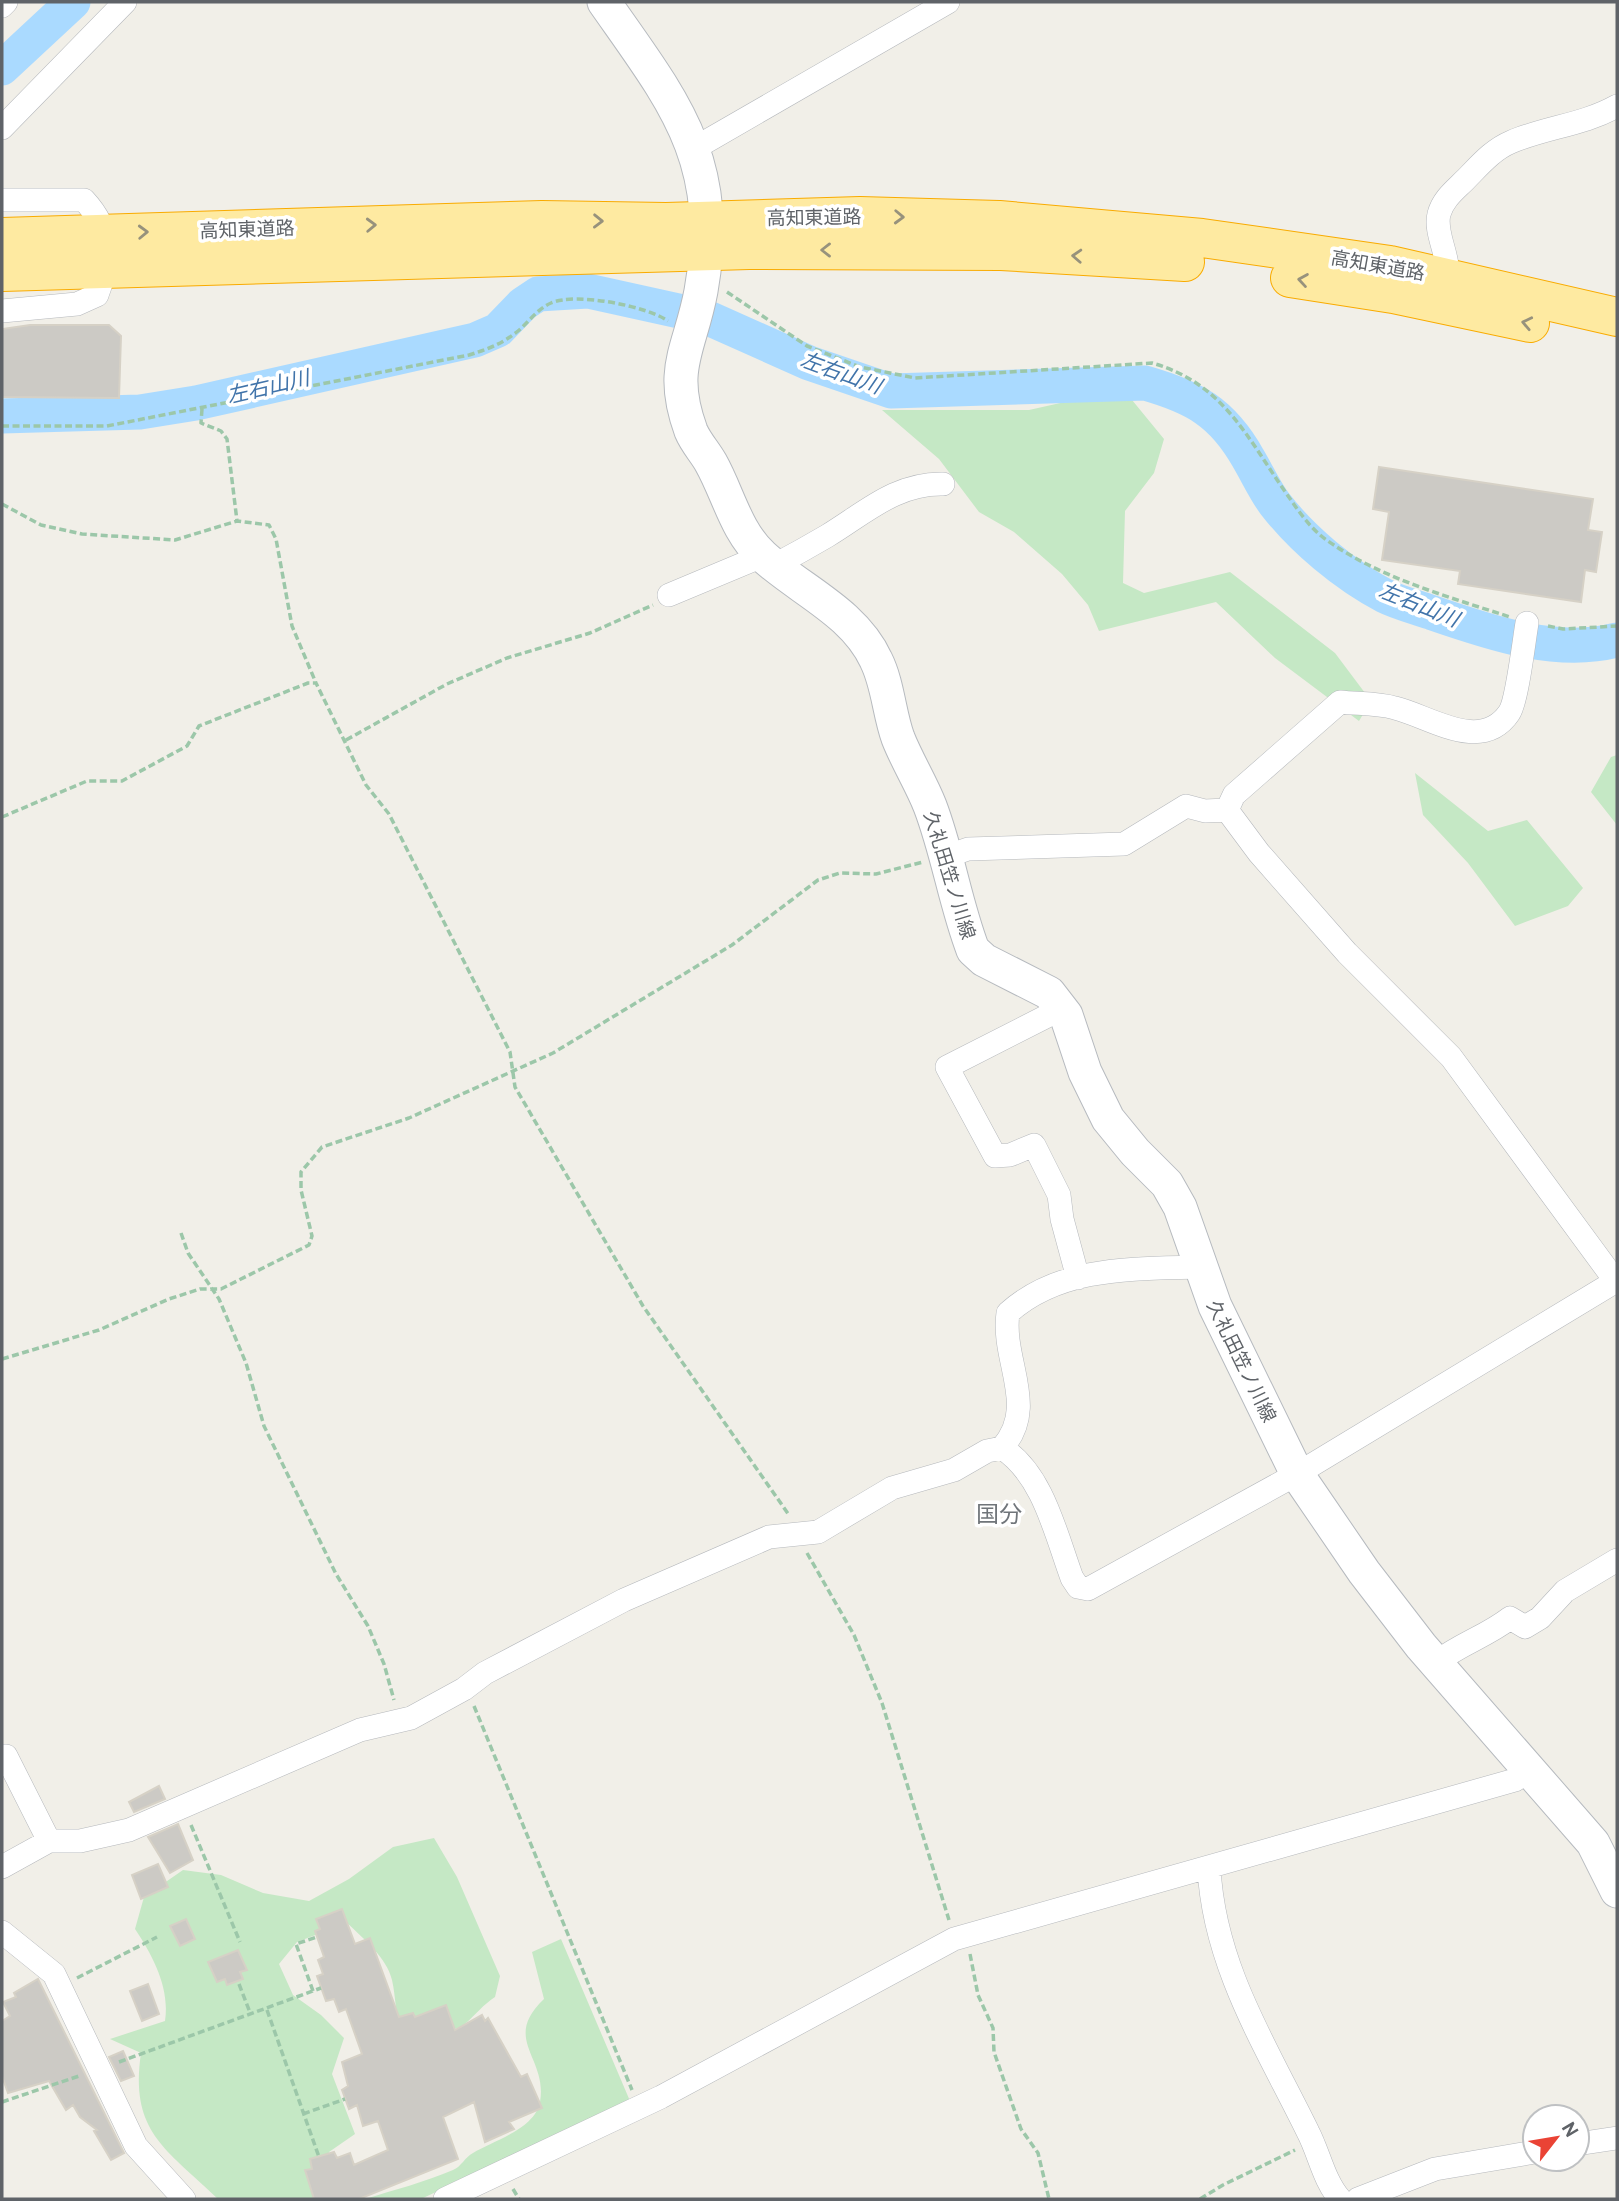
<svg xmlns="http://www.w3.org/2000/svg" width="1619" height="2201" font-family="Overpass,'Noto Sans JP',sans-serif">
	<rect width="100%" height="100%" fill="#f1efe8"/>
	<!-- green -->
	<path fill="#c5e8c5" d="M1123 389 1164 439 1154 473 1125 511 1123 583 1144 593 1230 572 1335 653 1371 701 1359 721 1275 658 1216 602 1099 631 1088 605 1062 574 1014 532 979 512 939 459 882 410H1029Z
		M1617 755V825L1591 792 1611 757Z
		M1415 773 1488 831 1527 820 1583 888 1568 906 1515 926 1468 863 1423 815Z
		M434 1838 457 1877 500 1976 495 1997C483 2005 476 2014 466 2023 452 2036 419 2030 401 2030 395 2013 396 1998 392 1980 387 1958 363 1938 347 1923L297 1942 279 1964 293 1995 321 2015 344 2038 332 2074 355 2134 329 2152 324 2187 331 2199H218C168 2150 129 2133 141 2053L110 2039 165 2021C170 1988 153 1956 135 1929L144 1897 183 1870 221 1875 263 1893 309 1901 349 1879 393 1847Z
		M561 1939 630 2101 421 2199H365C394 2190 425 2182 453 2170 461 2167 465 2157 473 2153 493 2141 535 2129 540 2102 548 2057 501 2040 544 1999L532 1952Z"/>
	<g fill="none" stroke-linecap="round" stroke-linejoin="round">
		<!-- river -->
		<path stroke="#aadaff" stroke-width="35" d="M2 68 73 2
			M2 416 140 412 196 403 475 340 498 330 523 304 538 294 588 291 706 317 809 363 891 391 1145 383C1194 397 1222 412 1248 458 1257 473 1265 491 1275 504 1303 540 1345 575 1385 596 1399 603 1416 607 1430 612 1488 632 1556 656 1617 640"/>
	</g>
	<!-- building -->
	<path fill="#cccac5" stroke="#d6d1c6" stroke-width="2" d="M30 325H109L121 336 119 398 2 397V329Z
		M1379 467 1593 499 1588 530 1602 532 1596 572 1585 570 1581 602 1458 584 1460 571 1382 560 1389 512 1373 509Z
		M159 1786 165 1799 134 1812 129 1802Z
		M178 1824 193 1860 170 1873 148 1837Z
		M158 1864 168 1887 141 1899 132 1875Z
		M342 1909 355 1944 370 1938 399 2017 413 2013 415 2017 446 2005 455 2030 482 2015 485 2021 488 2018 521 2077 527 2074 542 2108 509 2122 514 2129 485 2142 474 2102 443 2117 458 2159 359 2199H314L305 2170 312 2169 310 2159 334 2152 337 2158 350 2153 354 2165 388 2150 378 2121 363 2126 357 2105 349 2109 342 2090 348 2086 342 2062 362 2054 346 2009 339 2012 334 1999 326 2001 317 1976 323 1974 318 1960 324 1957 315 1931 320 1929 316 1919Z
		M186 1919 195 1939 180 1946 170 1926Z
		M238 1950 247 1970 240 1972 243 1979 227 1985 225 1979 217 1982 208 1962Z
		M38 1979 124 2153 111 2160 94 2131 97 2130 80 2117 73 2105 66 2110 49 2081 8 2093 2 2076V2021L10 2016 3 2002 16 1997 14 1993Z
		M148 1984 159 2014 142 2021 130 1991Z
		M123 2051 134 2076 121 2081 109 2057Z"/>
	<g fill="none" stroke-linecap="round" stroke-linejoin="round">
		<!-- minor casing -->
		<g stroke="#b5b8bc" stroke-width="24">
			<path id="minor" d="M2 6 6 2
				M2 128 125 2
				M695 148 948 2
				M2 200H84C112 230 111 259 97 295L77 304 2 311
				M1447 277C1450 256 1434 233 1439 214 1443 199 1455 190 1465 180 1479 166 1492 150 1511 142 1546 127 1583 125 1617 106
				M775 565C792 556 810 546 827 536 865 513 896 483 943 484
				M669 595 762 556
				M1227 810 1234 795 1340 702C1358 704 1377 703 1395 708 1429 716 1481 754 1509 713 1517 702 1524 640 1527 623
				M945 857 968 849 1124 844 1186 806 1205 811 1227 810 1259 853 1347 953 1451 1057 1617 1283
				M1061 1009 947 1067 995 1156 1010 1155 1034 1145 1059 1195 1062 1219 1078 1278
				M1002 1448C1039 1406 1001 1361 1008 1313 1060 1266 1133 1269 1199 1267
				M1437 1662C1460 1644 1487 1636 1510 1618L1525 1627 1540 1618 1565 1591 1617 1560
				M2 1756H6L49 1841
				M2 1867 49 1841H80L129 1830 360 1730 411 1718 464 1689 485 1673 624 1600 769 1537 818 1532 892 1488 954 1470 987 1451 1002 1448C1043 1474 1056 1535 1072 1578L1078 1587 1088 1589 1297 1474 1616 1281
				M1209 1868C1214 1966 1266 2046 1308 2132 1319 2153 1324 2181 1340 2199
				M2 1932 54 1974 136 2146 184 2199
				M1577 2144 1617 2138
				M445 2199 661 2097 954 1939 1515 1780 1530 1770
				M1358 2199 1435 2169 1535 2152"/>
		</g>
		<!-- secondary casing -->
		<g stroke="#b6babf" stroke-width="35">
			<path id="secondary" d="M604 2C674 102 724 160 701 291 690 350 668 368 691 431 696 443 705 452 711 463 728 493 736 532 763 556 800 590 854 612 876 660 888 684 889 713 898 738 907 761 921 783 930 806 948 853 955 903 973 950L984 960 1049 993 1066 1015 1085 1072 1108 1119 1135 1152 1167 1184 1180 1207 1215 1306 1297 1474 1364 1572 1421 1646 1593 1843 1617 1891"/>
		</g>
		<!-- trunk casing -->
		<g stroke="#f9ab00" stroke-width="40">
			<path id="trunk" d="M2 237 542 220 666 222 860 216 999 220 1202 238 1390 265 1617 317
				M2 272 749 250 1001 251 1185 262
				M1290 278 1393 294 1530 323"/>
		</g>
		<!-- path -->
		<path stroke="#9cc7a9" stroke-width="3.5" stroke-dasharray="7 3.5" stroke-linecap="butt" d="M727 292 807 346 860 367 915 378 1152 363C1223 383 1247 437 1286 493 1298 510 1310 529 1328 541 1380 578 1449 597 1510 617
			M202 409 201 423 221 431 227 439 237 521
			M2 426H107L469 355C488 349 502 344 518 331 529 322 537 309 551 303 575 292 647 306 668 321
			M2 504 41 525 82 534 175 540 237 521 269 525 276 539 292 626 316 683
			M1548 626 1563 629 1617 626
			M346 740 447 684 507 658 590 633 653 605
			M2 817 87 781H122L187 746 199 726 308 683H316L366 785 389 814 510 1052 515 1087 643 1306 789 1515
			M181 1233 188 1253 219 1299 246 1363 264 1426 336 1574 368 1626 384 1664 394 1700
			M2 1359 99 1330 169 1299 200 1289H221L309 1245 312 1236 301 1190V1172L322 1147 409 1118 553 1053 732 945 818 880 840 873 876 874 923 862
			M807 1553 854 1635 882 1703 949 1920
			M474 1706 632 2090
			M191 1825 240 1942
			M970 1954 978 1995 993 2028 994 2052 1021 2129 1038 2153 1049 2199
			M77 1978 157 1937
			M239 1984 251 2015
			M313 1991 296 1944 317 1937
			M267 2010 319 2157
			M119 2062 321 1988
			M2 2102 79 2076
			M303 2114 345 2099
			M513 2189 519 2199
			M1200 2199 1223 2185 1295 2150"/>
		<!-- minor -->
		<use href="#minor" stroke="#fff" stroke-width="23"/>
		<!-- secondary -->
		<use href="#secondary" stroke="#fff" stroke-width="33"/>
		<!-- trunk -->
		<use href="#trunk" stroke="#feeaa1" stroke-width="38"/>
	</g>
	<!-- one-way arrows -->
	<defs><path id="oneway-chevron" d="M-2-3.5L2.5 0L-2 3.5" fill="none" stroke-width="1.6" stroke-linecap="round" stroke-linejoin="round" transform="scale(1.75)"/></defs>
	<g stroke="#97927c">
		<use href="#oneway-chevron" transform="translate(899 217) rotate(2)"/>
		<use href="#oneway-chevron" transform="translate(598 221) rotate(1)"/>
		<use href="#oneway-chevron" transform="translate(371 225) rotate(-2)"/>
		<use href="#oneway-chevron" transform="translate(143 232) rotate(-2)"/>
		<use href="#oneway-chevron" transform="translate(826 250) rotate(-180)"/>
		<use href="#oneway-chevron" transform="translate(1077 256) rotate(-177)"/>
		<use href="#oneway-chevron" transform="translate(1303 280) rotate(-171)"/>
		<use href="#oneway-chevron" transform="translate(1527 323) rotate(-168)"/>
	</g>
	<g text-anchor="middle" stroke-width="7" stroke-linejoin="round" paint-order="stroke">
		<!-- street labels -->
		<g font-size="19" fill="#5f6368" stroke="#fff">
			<text transform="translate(814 217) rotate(-1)" y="7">高知東道路</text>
			<text transform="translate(247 229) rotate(-2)" y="7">高知東道路</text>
			<text transform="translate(1378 265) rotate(10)" y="7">高知東道路</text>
			<text transform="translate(950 875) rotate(73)" y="7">久礼田笠ノ川線</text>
			<text transform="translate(1242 1361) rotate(64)" y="7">久礼田笠ノ川線</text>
		</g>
		<!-- water labels -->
		<g font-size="21" font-style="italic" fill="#4174aa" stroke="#fff">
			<text transform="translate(841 373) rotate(20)" y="7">左右山川</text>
			<text transform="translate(268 387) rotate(-13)" y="7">左右山川</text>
			<text transform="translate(1419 605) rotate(22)" y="7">左右山川</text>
		</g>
		<!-- quarter labels -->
		<g font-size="23" fill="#70757a" stroke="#fff">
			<text x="999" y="1522">国分</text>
		</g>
	</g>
	<!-- border -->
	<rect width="1619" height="2201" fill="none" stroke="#5f6368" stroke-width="7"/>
	<!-- north arrow -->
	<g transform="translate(1556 2138) rotate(59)"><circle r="33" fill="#ffffff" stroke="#bfc1c3" stroke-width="2"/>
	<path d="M0-5L12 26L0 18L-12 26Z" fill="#ea4335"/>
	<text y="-10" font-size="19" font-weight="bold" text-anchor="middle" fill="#5f6368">N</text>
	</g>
</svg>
